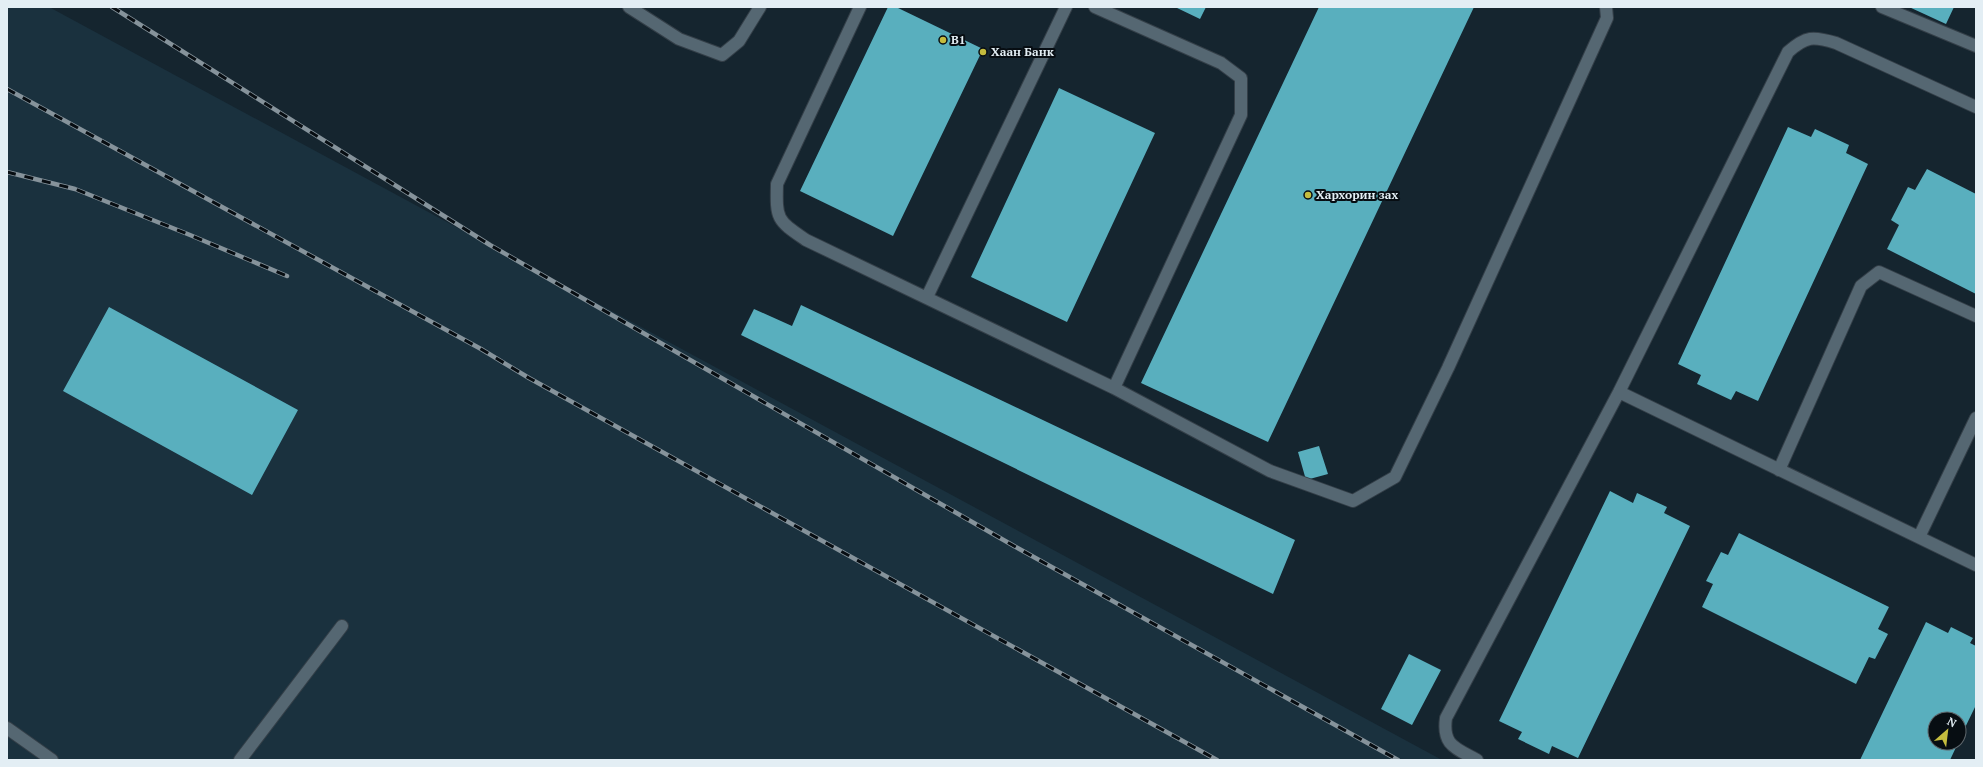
<svg xmlns="http://www.w3.org/2000/svg" width="1983" height="767" font-family="'PT Serif',serif">
	<rect width="100%" height="100%" fill="#15252f"/>
	<!-- built -->
	<path fill="#1a313e" d="M7 7H49L1442 760H7Z"/>
	<!-- building -->
	<path fill="#59afbe" d="M888 7H896L983 49 893 236 800 191Z
		M1175 7H1206L1200 19Z
		M1319 7H1474L1268 442 1141 383Z
		M1909 7H1954L1946 24Z
		M1059 88 1155 133 1067 322 971 277Z
		M1788 127 1811 137 1815 129 1849 145 1846 153 1868 164 1758 401 1736 391 1731 400 1697 384 1701 375 1678 364Z
		M1927 169 1976 194V294L1887 249 1899 225 1891 220 1908 187 1915 190Z
		M801 305 1295 540 1273 594 741 335 754 309 792 326Z
		M109 307 298 410 252 495 63 391Z
		M1319 446 1328 474 1306 480 1298 452Z
		M1610 491 1633 503 1637 493 1667 507 1664 513 1690 526 1578 758 1552 746 1549 754 1518 739 1522 732 1499 721Z
		M1739 533 1889 607 1878 629 1888 634 1875 659 1869 657 1856 684 1702 607 1713 584 1706 581 1721 552 1728 555Z
		M1926 622 1948 633 1951 627 1973 638 1970 643 1976 646V705L1959 740V719H1935V743H1958L1950 760H1860Z
		M1409 654 1441 670 1412 725 1381 709Z"/>
	<g fill="none" stroke-linecap="round" stroke-linejoin="round">
		<!-- lane casing -->
		<g stroke="#343f48" stroke-width="14">
			<path id="lane" d="M629 7 679 39 722 55 739 41 760 7
				M860 7 777 184C776 220 777 220 806 240L1114 388 1270 471 1353 501 1395 477 1448 368 1607 18 1606 7
				M1095 7 1221 63 1241 78V115L1114 388
				M1882 7 1976 46
				M927 297 1066 7
				M1619 392 1976 565
				M1779 470 1861 286 1879 272 1976 316
				M1919 537 1976 418
				M7 728 52 760
				M240 760 342 626
				M1477 760C1456 748 1442 746 1446 718L1619 392 1788 52C1806 36 1813 36 1836 43L1976 107"/>
		</g>
		<!-- lane -->
		<use href="#lane" stroke="#556772" stroke-width="12"/>
		<!-- rail casing -->
		<g stroke="#86939b" stroke-width="4.5">
			<path id="rail" d="M112 7 490 245 1014 546 1398 760
				M7 89 481 349 529 378 1217 760
				M7 172 75 189 190 235 287 276"/>
		</g>
		<!-- rail -->
		<use href="#rail" stroke="#070d12" stroke-width="3" stroke-dasharray="9" stroke-linecap="butt"/>
	</g>
	<!-- markers -->
	<g fill="#c4bc3e" stroke="#070d12" stroke-width="1.5">
		<circle cx="943" cy="40" r="4"/>
		<circle cx="983" cy="52" r="4"/>
		<circle cx="1308" cy="195" r="4"/>
	</g>
	<g text-anchor="middle" stroke-width="4" stroke-linejoin="round" paint-order="stroke">
		<!-- poi labels -->
		<g font-size="12" font-weight="bold" fill="#e3eef4" stroke="#070d12" text-anchor="start">
			<text x="951" y="44">B1</text>
			<text x="991" y="56">Хаан Банк</text>
			<text x="1316" y="199">Хархорин зах</text>
		</g>
	</g>
	<!-- border -->
	<rect width="1983" height="767" fill="none" stroke="#e3eef4" stroke-width="16"/>
	<!-- north arrow -->
	<g transform="translate(1947 731) rotate(28)"><circle r="19" fill="#070d12" stroke="#5f676c"/>
	<path d="M0-3L7 15L0 10L-7 15Z" fill="#c4bc3e"/>
	<text y="-6" font-size="11" font-weight="bold" text-anchor="middle" fill="#e3eef4">N</text>
	</g>
</svg>
